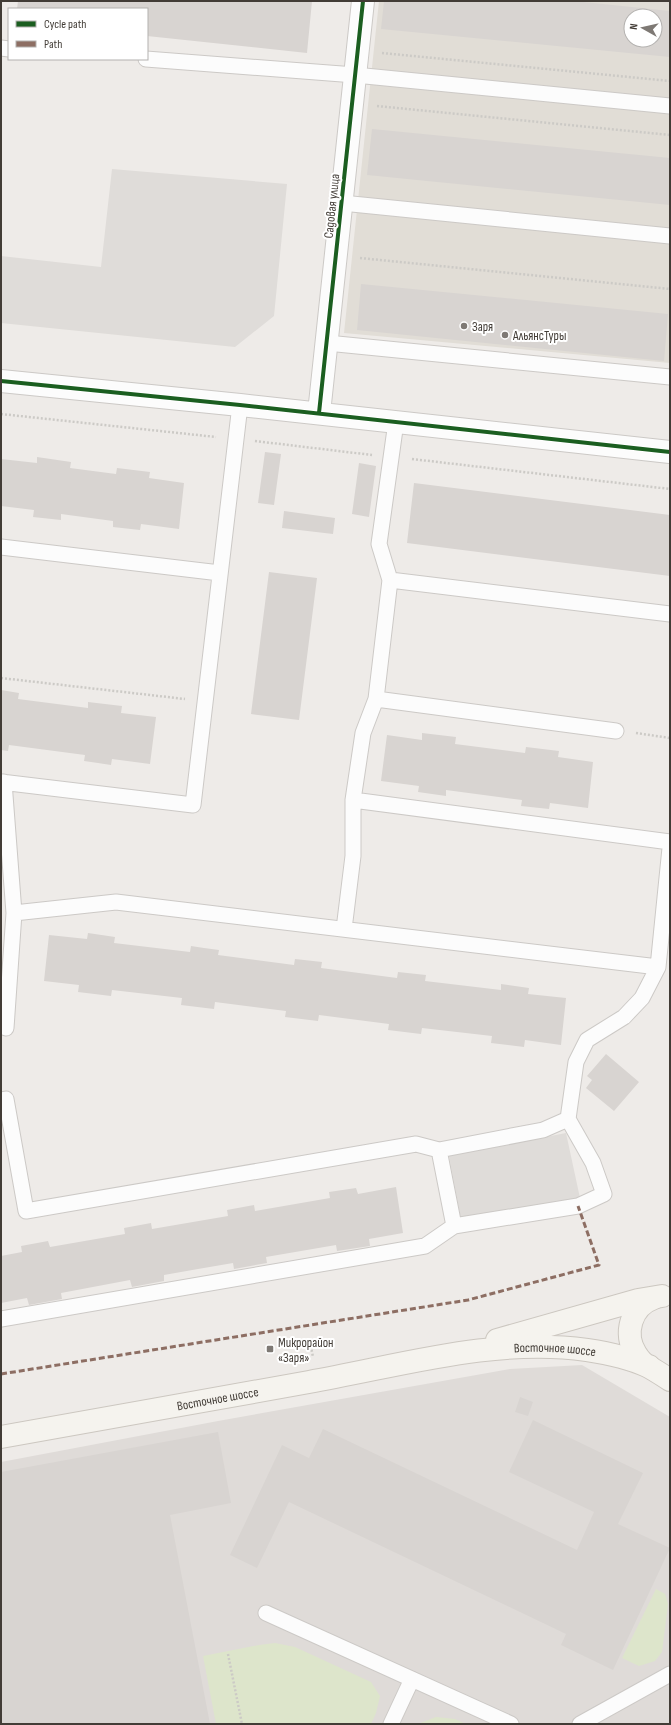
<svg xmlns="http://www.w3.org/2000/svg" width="671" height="1725" font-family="'Sofia Sans Condensed',sans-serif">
	<rect width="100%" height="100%" fill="#eeebe8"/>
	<!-- residential -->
	<path fill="#e1ddd6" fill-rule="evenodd" d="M379 1H670V363L344 333ZM631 16H655V40H631Z"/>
	<!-- industrial -->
	<path fill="#dfdbd8" d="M582 1365 670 1417V1724H1V1462L218 1421 510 1369Z"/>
	<!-- green -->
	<path fill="#dde5cb" d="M656 1589 665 1594 668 1604 662 1652 655 1661 639 1666 622 1658Z
		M275 1643 295 1647 371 1682 380 1696 376 1713 371 1724H216L203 1656 259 1645Z
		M436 1717 455 1719 466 1724H418Z"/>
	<!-- parking -->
	<path fill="#dfdcd9" d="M112 169 287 184 274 316 235 347 1 323V256L101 267Z
		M566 1133 580 1198 461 1219 449 1156Z"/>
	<!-- building -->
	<path fill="#d8d4d1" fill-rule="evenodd" d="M18 1H312L307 53 147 36V9H17Z
		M384 1H574L670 11V57L381 29ZM631 16H655V40H631Z
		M372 129 670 158V205L367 175Z
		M361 284 668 314 664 361 357 330Z
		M265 452 281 454 274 505 258 503Z
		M37 457 71 462 70 468 116 474 117 468 150 472 149 478 184 483 179 529 141 524 140 530 113 527V521L61 514V520L33 517 34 510 1 506V459L37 463Z
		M359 463 376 466 369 517 352 514Z
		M414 483 670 515V576L407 543Z
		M284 511 335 518 333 534 282 528Z
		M269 572 317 578 299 720 251 714Z
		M1 690 19 693 18 699 88 708V702L122 706 121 713 156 717 150 764 112 759 111 765 98 763 84 761 85 755 9 745 8 751 1 750Z
		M422 733 456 737 455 744 525 753 526 747 559 751 558 757 593 762 588 808 550 803 549 809 521 806 522 800 446 790V796L418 792 419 786 381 781 387 735 422 740Z
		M88 933 115 937 114 943 190 952 191 946 204 948 219 950 218 955 294 965 295 959 322 962 321 968 397 978 398 972 426 975 425 981 501 990V984L529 988 528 994 566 998 561 1045 525 1040 524 1047 491 1043 492 1036 422 1028 421 1034 388 1030 389 1024 319 1015 318 1021 285 1017 286 1011 215 1002 214 1009 181 1005 182 998 112 990 111 996 78 992 79 985 44 981 49 935 87 939Z
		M606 1054 639 1082 614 1111 586 1088 592 1080 587 1076Z
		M396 1187 403 1233 369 1239 370 1246 337 1251 336 1245 266 1257 267 1263 234 1269 233 1263 198 1269 164 1275V1281L132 1287 130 1280 61 1293 62 1299 29 1305 27 1298 1 1303V1256L22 1252 21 1246 48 1241 50 1247 125 1234 124 1228 151 1223 152 1229 228 1216 227 1210 254 1205 255 1211 330 1198 329 1192 356 1188 358 1194Z
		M520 1397 533 1402 528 1416 515 1412Z
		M533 1420 643 1473 618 1524 670 1548 613 1670 561 1645 566 1634 289 1502 257 1568 230 1555 282 1445 309 1458 323 1429 577 1550 594 1512 509 1472Z
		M218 1432 231 1503 170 1515 210 1724H1V1472Z"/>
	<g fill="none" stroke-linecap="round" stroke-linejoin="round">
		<!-- service casing -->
		<g stroke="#ccc9c6" stroke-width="17">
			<path id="service" d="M1 48 9 49
				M146 59 355 75 670 106
				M342 203 670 236
				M327 343 670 377
				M396 422 379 544 390 580 670 614
				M1 547 220 573
				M376 699 616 731
				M1 782 193 805 240 405
				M4 782 14 913 6 1028
				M353 800 670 842
				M14 913 116 902 658 967
				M344 929 353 856V800L363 733 376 699 390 580
				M1 1100 6 1099 26 1211 416 1144 439 1150
				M568 1119 593 1163 604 1194 578 1206 454 1226 439 1150 543 1130Z
				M568 1119 576 1062 587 1040 624 1017 642 998 658 967 670 848
				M1 1319 425 1246 454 1226
				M266 1613 511 1724
				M391 1724 412 1679
				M580 1724 670 1674"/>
		</g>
		<!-- minor casing -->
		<g stroke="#ccc9c6" stroke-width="24">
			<path id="minor" d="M1 381 240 405 670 452
				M319 413 363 1"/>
		</g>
		<!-- secondary casing -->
		<g stroke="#ccc7c0" stroke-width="24">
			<g id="secondary">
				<path d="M497 1340 638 1300 662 1296"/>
				<path d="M649 1366C644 1365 639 1359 636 1354 623 1334 631 1306 654 1298"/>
				<path id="s1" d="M1 1437C104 1419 206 1400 309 1382 400 1366 493 1337 587 1350 607 1353 628 1357 647 1366 655 1370 662 1375 670 1380"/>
			</g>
		</g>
		<!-- path -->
		<path stroke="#cccac6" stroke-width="2.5" stroke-dasharray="2 2" stroke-linecap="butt" d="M382 53 670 81
			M377 106 670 135
			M360 258 670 289
			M1 414 216 437
			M255 441 372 455
			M412 459 670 489
			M1 678 185 699
			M636 733 670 738
			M310 1342 313 1357
			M228 1654 242 1724"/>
		<!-- service -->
		<use href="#service" stroke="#fcfcfc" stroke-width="15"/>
		<!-- minor -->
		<use href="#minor" stroke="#fcfcfc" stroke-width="22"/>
		<!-- secondary -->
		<use href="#secondary" stroke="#f5f3ee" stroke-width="22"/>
		<!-- quiet -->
		<path stroke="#8d6e63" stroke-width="3" stroke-dasharray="6 3" stroke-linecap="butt" d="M1 1374 468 1300 599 1265 578 1206"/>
		<!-- cycleway casing -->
		<g stroke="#fff" stroke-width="6">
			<path id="cycleway" d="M1 381 240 405 670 452
				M319 413 363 1"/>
		</g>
		<!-- cycleway -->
		<use href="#cycleway" stroke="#1b5e20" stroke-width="4"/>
	</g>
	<!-- markers -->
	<g fill="#7e7974" stroke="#fff" stroke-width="1.5">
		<circle cx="464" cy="326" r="4"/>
		<circle cx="505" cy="335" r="4"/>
		<rect x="266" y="1345" width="8" height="8" rx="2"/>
	</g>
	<g text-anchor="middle" stroke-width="4" stroke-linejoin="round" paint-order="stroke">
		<!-- street labels -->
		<g font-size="13" fill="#423c36" stroke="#fff">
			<text transform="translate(331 206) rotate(-84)" y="5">Садовая улица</text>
			<text dy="5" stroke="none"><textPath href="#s1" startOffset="562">Восточное шоссе</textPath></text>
			<text dy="5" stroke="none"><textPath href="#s1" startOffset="220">Восточное шоссе</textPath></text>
		</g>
		<!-- poi labels -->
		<g font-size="13" fill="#423c36" stroke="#fff" text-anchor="start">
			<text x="472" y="331">Заря</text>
			<text x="513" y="340">АльянсТуры</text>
			<text x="278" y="1347">Микрорайон<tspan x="278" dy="15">«Заря»</tspan></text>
		</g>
	</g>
	<!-- border -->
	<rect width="671" height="1725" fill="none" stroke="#423c36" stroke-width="4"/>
	<!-- legend -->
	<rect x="8" y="8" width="140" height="52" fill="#ffffff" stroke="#b3b1af"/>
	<rect x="16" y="21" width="20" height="6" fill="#1b5e20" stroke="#b3b1af"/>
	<text x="44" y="28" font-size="12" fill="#423c36">Cycle path</text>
	<rect x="16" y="41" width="20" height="6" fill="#8d6e63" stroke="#b3b1af"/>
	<text x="44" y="48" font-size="12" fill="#423c36">Path</text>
	<!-- north arrow -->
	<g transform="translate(643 28) rotate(278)"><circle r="19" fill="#ffffff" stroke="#b3b1af"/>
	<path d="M0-3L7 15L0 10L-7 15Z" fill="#7e7974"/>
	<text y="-6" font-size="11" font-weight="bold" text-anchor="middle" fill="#423c36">N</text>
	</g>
</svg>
